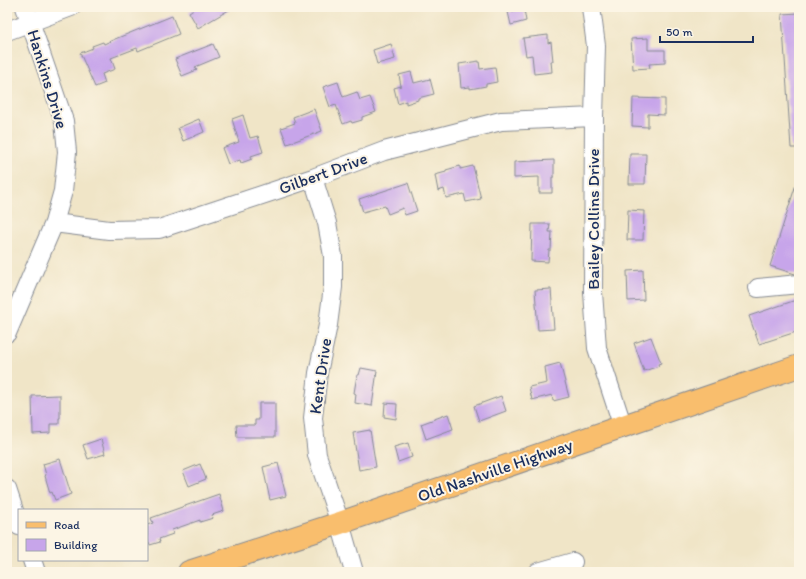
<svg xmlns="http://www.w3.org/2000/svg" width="806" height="579" font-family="Itim,sans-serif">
	<rect width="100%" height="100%" fill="#fcf5e5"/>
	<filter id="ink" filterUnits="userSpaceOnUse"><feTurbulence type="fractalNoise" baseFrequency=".025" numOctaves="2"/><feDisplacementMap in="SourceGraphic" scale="8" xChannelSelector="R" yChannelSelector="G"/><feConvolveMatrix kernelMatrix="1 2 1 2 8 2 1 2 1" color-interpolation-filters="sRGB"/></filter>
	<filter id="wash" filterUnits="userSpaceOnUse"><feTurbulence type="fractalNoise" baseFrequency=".012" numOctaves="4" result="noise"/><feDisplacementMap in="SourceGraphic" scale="16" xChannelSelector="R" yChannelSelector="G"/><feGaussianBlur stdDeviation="0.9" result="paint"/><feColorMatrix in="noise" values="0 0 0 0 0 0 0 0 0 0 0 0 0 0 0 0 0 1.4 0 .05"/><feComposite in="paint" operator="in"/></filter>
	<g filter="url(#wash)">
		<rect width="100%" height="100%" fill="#f0e5c7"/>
		<g id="blocks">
			<!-- building -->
			<path fill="#c7a5ea" d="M197 7H234L198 28 189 12Z
				M524 9 526 21 511 25 508 12Z
				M799 13V148H791L782 14Z
				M172 16 179 34 138 51 137 48 111 58 115 69 102 74 105 83 95 87 80 53 93 48 92 46 103 42 104 44 115 39Z
				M548 35V43L551 42 553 61H551L552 72 534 74 532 55 526 56 523 38Z
				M648 38V50H665V63L649 64 650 68 633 69 631 39Z
				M213 44 219 57 195 67 197 70 182 76 175 59Z
				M391 44 395 59 377 64 373 50Z
				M479 61 480 69 495 67 497 82 486 84V86L470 89V87L461 88 459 64Z
				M411 72 414 83 430 79 434 94 418 98V100L406 104V101L398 104 394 88 401 86 399 75Z
				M338 82 343 97 357 92 360 100 370 97 376 112 362 117V120L352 123 351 121 343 124 336 105 330 107 323 87Z
				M633 98 665 99V115L648 114V127L632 126Z
				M314 109 322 131 287 144 281 128 295 123 293 117Z
				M243 115 250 138 258 136 263 152 251 156 252 159 241 163 240 160 228 164 222 148 239 142 232 119Z
				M199 119 204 132 183 141 178 128Z
				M630 154H646L645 184H629Z
				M554 160V177H552V193H539V177L514 178V162Z
				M460 166V169L473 166 481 199 466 202 464 194 446 198 444 189 438 191 435 175 446 172V170Z
				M797 181 799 182V274H795L770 266Z
				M408 183 417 211 405 215 403 208 388 214 385 206 363 212 359 199Z
				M628 210 644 211 643 240H627Z
				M532 224H550L549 232H552L551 250H549L548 262 531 261Z
				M643 270 644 300 628 301 627 271Z
				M551 289 554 329 538 330 535 290Z
				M799 299V331L759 344 749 316Z
				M651 337 661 363 658 364 659 366 644 371 634 343Z
				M560 363 569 397 553 401 552 395 532 400 529 387 547 383 545 367Z
				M361 368 377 371 372 406 355 403 356 394 354 393 357 375H359Z
				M60 395V418H59V424H50V433L33 434 32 396Z
				M501 396 506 411 479 421 474 406Z
				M259 403H275V437H237L236 425H255V420H259Z
				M385 403 397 404 396 419 384 417Z
				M448 414 453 429 426 439 421 424Z
				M370 430 376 467 359 470 353 433Z
				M101 439 105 454 88 459 83 445Z
				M408 443 412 457 398 462 394 447Z
				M60 459 71 494 55 500 52 492 50 493 45 476 46 475 43 464Z
				M278 463 286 496 270 500 263 467Z
				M200 464 206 479 189 486 183 471Z
				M219 494 224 511 212 515 213 518 200 522V520L172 530 173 534 159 539 160 542 150 545 149 542H147V525L153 523 151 518Z"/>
		</g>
	</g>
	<g filter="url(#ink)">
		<use href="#blocks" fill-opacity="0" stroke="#868a92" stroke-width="1"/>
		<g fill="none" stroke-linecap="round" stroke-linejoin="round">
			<!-- minor casing -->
			<g stroke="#868a92" stroke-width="20">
				<path id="minor" d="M591 7 596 46 594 117 593 292 597 348 623 427
					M7 31 71 7
					M313 178 327 223 333 256V287L328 325 318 373 313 418 317 455 340 523 354 572
					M54 223 109 230 159 229 313 178 384 151 501 121 594 117
					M758 288 799 284
					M7 333 54 223 63 191 67 152 64 121 25 7
					M7 489 19 526
					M32 560 36 572
					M538 572 573 562"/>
			</g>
			<!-- major casing -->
			<g stroke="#868a92" stroke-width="24">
				<path id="major" d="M189 572 340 523 799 366"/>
			</g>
			<!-- minor -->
			<use href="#minor" stroke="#fff" stroke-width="18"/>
			<!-- major -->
			<use href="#major" stroke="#f9be6d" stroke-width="22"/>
		</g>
	</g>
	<g text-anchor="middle" stroke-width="4" stroke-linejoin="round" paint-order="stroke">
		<!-- street labels -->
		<g font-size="17" fill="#1b2f5e" stroke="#fcf5e5">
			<text transform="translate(48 79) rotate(73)" y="6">Hankins Drive</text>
			<text transform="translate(323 173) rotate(-20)" y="6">Gilbert Drive</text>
			<text transform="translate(593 219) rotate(-90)" y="6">Bailey Collins Drive</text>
			<text transform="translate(320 376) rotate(-82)" y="6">Kent Drive</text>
			<text transform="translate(495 470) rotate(-19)" y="6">Old Nashville Highway</text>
		</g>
	</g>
	<!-- margin -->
	<rect width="806" height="579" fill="none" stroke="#fcf5e5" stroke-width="24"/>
	<!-- legend -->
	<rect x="18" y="509" width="130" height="52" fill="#fcf5e5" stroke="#a2a6af"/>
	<rect x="26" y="522" width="20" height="6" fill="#f9be6d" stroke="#a2a6af"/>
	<text x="54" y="529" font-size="12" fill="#1b2f5e">Road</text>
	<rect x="26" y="539" width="20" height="12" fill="#c7a5ea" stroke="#a2a6af"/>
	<text x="54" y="549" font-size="12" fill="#1b2f5e">Building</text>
	<!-- scale -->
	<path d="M660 36v6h93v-6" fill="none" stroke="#1b2f5e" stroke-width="2"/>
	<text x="666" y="36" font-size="12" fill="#1b2f5e" stroke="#fcf5e5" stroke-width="3" paint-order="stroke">50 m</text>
</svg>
